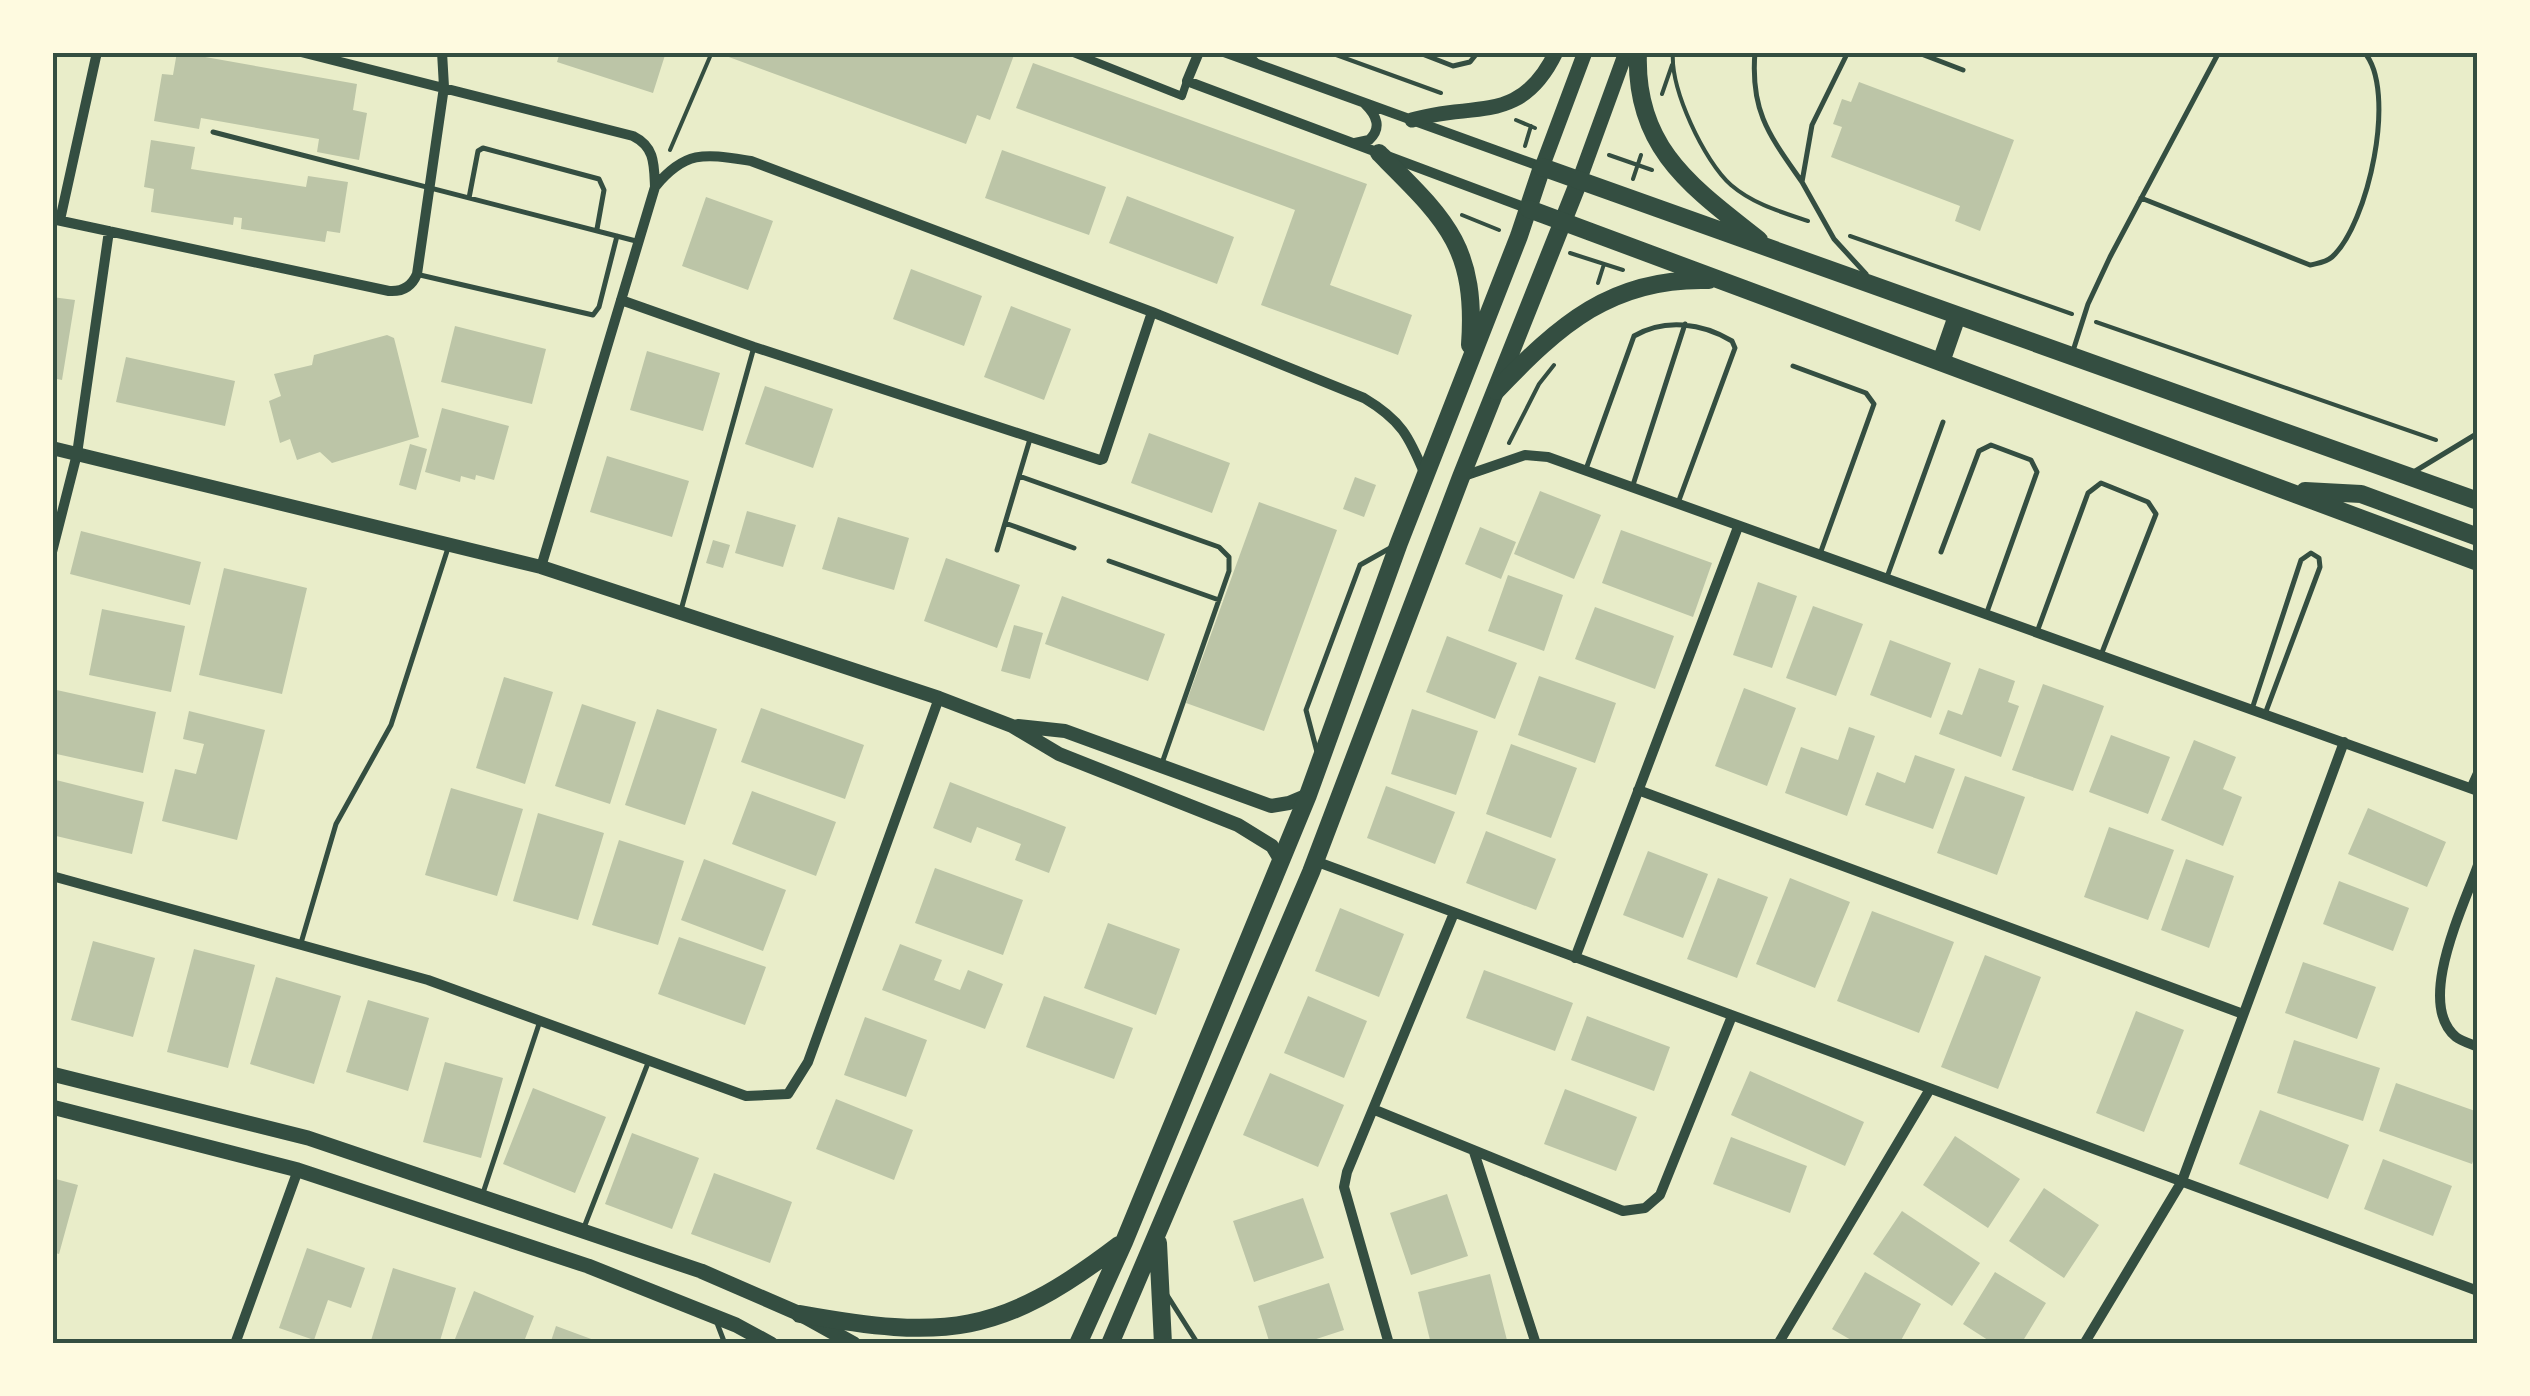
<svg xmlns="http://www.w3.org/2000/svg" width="2530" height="1396" font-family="Montserrat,sans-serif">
	<rect width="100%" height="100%" fill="#e9edc9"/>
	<!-- building -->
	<path fill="#bcc5a7" d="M177 52 357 84 353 110 367 113 359 160 317 152 319 139 201 118 199 129 154 121 162 74 173 75Z
		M560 52H666L653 93 557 62Z
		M1008 52 1014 55 990 120 977 115 966 144 718 53Z
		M1033 63 1367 184 1330 285 1412 315 1398 355 1261 305 1295 210 1016 108Z
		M1859 82 2014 140 1980 231 1955 221 1960 206 1831 157 1842 127 1833 124 1842 99 1851 102Z
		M151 140 195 147 191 169 306 187 308 176 348 182 340 233 327 231 325 242 241 229 242 218 234 217 233 225 151 212 154 189 144 187Z
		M1002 150 1106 187 1089 235 985 198Z
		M1127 196 1234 237 1217 284 1109 243Z
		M706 197 773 221 748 290 682 266Z
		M911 269 982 296 964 346 893 319Z
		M52 297 75 300 62 380 52 378Z
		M1011 306 1071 329 1044 400 984 377Z
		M455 326 546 349 532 404 441 382Z
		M387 335 394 338 419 437 332 463 320 452 297 460 290 439 280 443 269 401 281 396 274 374 312 365 314 355Z
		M647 351 720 373 703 431 630 410Z
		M126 357 235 381 225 426 116 402Z
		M765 386 833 409 813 468 745 444Z
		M442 408 509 426 494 480 476 475 475 480 461 476 460 482 425 472Z
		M1149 433 1230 463 1212 513 1131 483Z
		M410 444 427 449 416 490 399 485Z
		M607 456 689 481 672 537 590 512Z
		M1355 477 1376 485 1364 517 1343 509Z
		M1540 491 1601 515 1574 579 1514 554Z
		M1259 502 1337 530 1264 731 1186 703Z
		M747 511 796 525 783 567 735 553Z
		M838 517 909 538 894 590 822 569Z
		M1480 527 1516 542 1501 579 1465 564Z
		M1621 530 1712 563 1693 617 1602 583Z
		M81 531 201 562 190 605 70 574Z
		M713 540 730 545 723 568 706 563Z
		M946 558 1020 585 997 648 924 621Z
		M224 568 307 588 282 694 199 675Z
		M1508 575 1563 595 1544 651 1488 631Z
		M1758 582 1797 596 1772 668 1733 655Z
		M1062 596 1165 634 1148 681 1045 644Z
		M1813 606 1863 624 1836 696 1786 678Z
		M1595 607 1674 636 1655 689 1575 659Z
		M102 609 185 626 171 692 89 675Z
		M1014 625 1043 633 1030 679 1001 671Z
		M1447 636 1517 663 1495 719 1426 692Z
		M1890 640 1951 663 1931 718 1870 695Z
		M1979 668 2015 681 2008 702 2019 706 2001 757 1939 734 1948 710 1962 715Z
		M1539 676 1616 703 1595 763 1518 735Z
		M504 677 553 692 525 784 476 768Z
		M2043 684 2104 706 2073 791 2012 770Z
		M1744 688 1796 708 1767 786 1715 766Z
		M52 689 156 712 143 773 52 753Z
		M582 704 636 722 610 804 555 786Z
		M761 708 864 745 845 799 741 762Z
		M657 709 717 729 685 825 625 805Z
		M1412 709 1478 731 1456 795 1391 774Z
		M189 711 265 730 237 840 162 821 175 769 196 774 204 744 183 739Z
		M1849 727 1875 736 1847 816 1785 793 1801 747 1838 760Z
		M2111 735 2170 757 2148 814 2089 792Z
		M2194 740 2236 757 2223 789 2242 797 2223 846 2161 820Z
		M1511 744 1577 768 1551 838 1486 814Z
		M1915 755 1955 769 1933 829 1865 805 1877 772 1905 783Z
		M1965 776 2025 797 1997 875 1937 853Z
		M52 779 144 802 132 854 52 835Z
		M950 782 1066 827 1049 873 1015 860 1021 844 977 827 971 843 933 828Z
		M1386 786 1455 812 1435 864 1367 838Z
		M451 788 523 809 497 896 425 875Z
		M752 791 836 822 816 876 732 844Z
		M2368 808 2446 842 2427 887 2348 854Z
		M538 813 604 833 578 920 513 901Z
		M2109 827 2174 850 2148 920 2084 897Z
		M1486 831 1556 859 1536 910 1466 883Z
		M619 840 684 861 658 945 592 925Z
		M1648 851 1708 874 1683 938 1623 915Z
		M704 859 786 890 763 951 681 920Z
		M2186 859 2234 876 2209 948 2161 930Z
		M935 868 1023 900 1003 955 915 923Z
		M1718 878 1768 897 1737 978 1687 959Z
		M1790 878 1850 902 1815 988 1756 964Z
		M2339 881 2409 908 2393 951 2323 924Z
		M1340 908 1404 934 1379 997 1315 971Z
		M1872 911 1954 942 1919 1033 1837 1001Z
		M1108 923 1180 949 1156 1015 1084 988Z
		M679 937 766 967 745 1025 658 994Z
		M93 941 155 958 133 1037 71 1020Z
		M900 944 942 960 934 980 960 990 968 970 1003 984 985 1029 882 990Z
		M194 949 255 965 228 1068 167 1052Z
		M1985 955 2041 977 1998 1089 1941 1067Z
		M2303 962 2376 987 2357 1039 2285 1013Z
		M1484 970 1573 1003 1555 1051 1466 1018Z
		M276 977 341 996 314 1084 250 1064Z
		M1044 996 1133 1028 1114 1079 1026 1047Z
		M1308 996 1367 1021 1344 1078 1284 1053Z
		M368 1000 429 1018 408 1091 346 1072Z
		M2136 1011 2184 1030 2144 1132 2096 1113Z
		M1587 1016 1670 1047 1654 1091 1571 1060Z
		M865 1017 927 1040 906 1097 844 1075Z
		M2294 1040 2380 1068 2363 1121 2277 1093Z
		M445 1062 503 1078 481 1158 423 1142Z
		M1750 1071 1864 1122 1845 1166 1731 1115Z
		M1270 1073 1344 1105 1318 1167 1243 1135Z
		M2396 1083 2478 1112V1148L2472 1164 2379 1131Z
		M533 1088 606 1117 575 1193 503 1164Z
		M1565 1089 1637 1117 1616 1171 1544 1144Z
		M836 1099 913 1130 894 1180 816 1149Z
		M2260 1110 2349 1145 2328 1199 2239 1164Z
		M632 1133 699 1158 672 1229 605 1204Z
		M1955 1136 2020 1179 1988 1228 1923 1185Z
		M1731 1137 1807 1166 1790 1213 1713 1184Z
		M2383 1159 2452 1186 2433 1236 2364 1209Z
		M714 1173 792 1202 770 1263 691 1234Z
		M52 1178 78 1185 59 1254 52 1252Z
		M2044 1188 2099 1225 2064 1278 2009 1241Z
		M1447 1194 1468 1256 1411 1275 1390 1213Z
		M1303 1198 1324 1258 1254 1282 1233 1221Z
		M1902 1211 1980 1263 1952 1306 1873 1254Z
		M307 1248 365 1268 351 1308 328 1300 314 1340 279 1328Z
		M393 1268 456 1288 439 1344H370Z
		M1865 1272 1921 1304 1899 1344H1858L1832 1329Z
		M1995 1272 2046 1303 2021 1344H1994L1963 1324Z
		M1490 1274 1508 1344H1431L1418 1292Z
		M1329 1283 1344 1330 1301 1344H1270L1258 1306Z
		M474 1291 534 1316 523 1344H453Z
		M556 1326 602 1343V1344H550Z"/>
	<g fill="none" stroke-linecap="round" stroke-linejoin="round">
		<!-- path -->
		<path stroke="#344e41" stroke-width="4" d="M1328 52 1441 93
			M1673 52C1670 89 1704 161 1731 185 1753 204 1781 212 1808 221
			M1662 94 1672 65
			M1516 120 1535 128
			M1525 146 1531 126
			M670 150 712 52
			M1609 155 1652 170
			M1633 179 1641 155
			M1462 215 1499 230
			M1850 236 2072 314
			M1570 253 1623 270
			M1598 283 1604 264
			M2096 322 2436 440
			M1509 443 1539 384 1554 365"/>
		<!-- service -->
		<path stroke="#344e41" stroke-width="5" d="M1248 52 1257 61
			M1417 52 1453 66 1470 62 1478 52
			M1755 52C1750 112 1770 136 1802 182
			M1848 52 1812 125 1802 182 1834 239 1866 274
			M1916 52 1963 70
			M213 132 636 241
			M469 198 478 151 483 148 599 179 604 190 597 229
			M2141 198 2310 265C2318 263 2325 263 2332 257 2368 225 2398 90 2364 52
			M420 275 593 315 599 307 617 236
			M2072 354 2088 304 2110 257 2219 52
			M1793 366 1866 393 1874 404 1820 554
			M1586 469 1634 336C1665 318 1702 323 1732 341L1735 348 1678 503
			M2412 473 2478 433
			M1019 476 1219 547 1229 557V571L1161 766
			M1632 488 1685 324
			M1005 523 1074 548
			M997 550 1030 439
			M1941 552 1979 451 1991 445 2031 460 2037 472 1987 612
			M1109 561 1219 600
			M1887 577 1943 422
			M681 610 754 347
			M2037 632 2088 493 2101 483 2148 502 2156 514 2101 655
			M2252 709 2301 560 2311 553 2319 558 2320 567 2265 714
			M1317 752 1306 710 1360 565 1392 547
			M2469 787 2478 767
			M301 943 336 824 391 725 448 548
			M483 1193 539 1024
			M583 1230 648 1063
			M1167 1295 1198 1344
			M717 1323 725 1344"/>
		<!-- pedestrian -->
		<path stroke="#344e41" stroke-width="8" d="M1071 52 1182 96 1187 81"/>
		<!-- minor -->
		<path stroke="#344e41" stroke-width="10" d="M301 52 633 136C655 147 654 164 655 187L541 567
			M1199 52 1187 81 1529 209
			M1224 52 1542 167
			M1355 143 1369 140C1382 128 1377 116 1365 104
			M655 187C686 149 706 154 751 161L1152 312 1364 398C1401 420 1409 436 1425 475
			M52 219 389 291C403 292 412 286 417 274L444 87 442 52
			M60 220 97 52
			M621 300 754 347 1100 460 1103 459 1152 312
			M1461 477 1525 455 1548 457 2478 791
			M52 552 77 454 109 231
			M1638 790 2243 1014
			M1315 861 2478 1291
			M2478 865C2464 906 2415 1003 2456 1037 2461 1041 2471 1044 2478 1047
			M52 876 428 980 746 1096 788 1094 808 1062 939 698
			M1575 958 1738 527
			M1375 1110 1623 1211 1645 1208 1660 1195 1732 1016
			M1474 1152 1536 1344
			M235 1344 298 1170
			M1389 1344 1344 1187 1347 1172 1454 913
			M1778 1344 1930 1089
			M2084 1344 2182 1181 2344 742"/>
		<!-- tertiary -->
		<path stroke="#344e41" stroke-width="14" d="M52 448 541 567 939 698 1012 726 1059 754 1238 825 1272 846 1281 861
			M1018 726 1065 731 1271 806 1289 803 1308 795"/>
		<!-- secondary -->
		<path stroke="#344e41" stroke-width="15" d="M1412 120C1472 101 1520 127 1556 52
			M1542 167 1585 52
			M1579 181 1626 52
			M52 1074 308 1138 701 1271 800 1314 854 1344
			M52 1107 298 1170 588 1266 736 1325 771 1344"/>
		<!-- primary -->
		<path stroke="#344e41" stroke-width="18" d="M1379 153C1445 219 1477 246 1470 345
			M1158 1243 1163 1344
			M800 1314C945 1340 1000 1336 1119 1245
			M1078 1344 1124 1242 1308 795 1399 543 1519 236 1542 167
			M1110 1344 1311 872 1461 477 1579 181"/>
		<!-- trunk -->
		<path stroke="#344e41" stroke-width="18" d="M1638 52C1634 148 1692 187 1759 240
			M1542 167 2478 501
			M1529 209 2478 562
			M1941 362 1957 316
			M1496 391C1559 325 1612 277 1709 280
			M2305 491 2361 494 2478 537"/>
	</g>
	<!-- border -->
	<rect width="2530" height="1396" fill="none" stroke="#fefae0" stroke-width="110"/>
	<rect x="55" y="55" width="2420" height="1286" fill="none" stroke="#344e41" stroke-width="4"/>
</svg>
